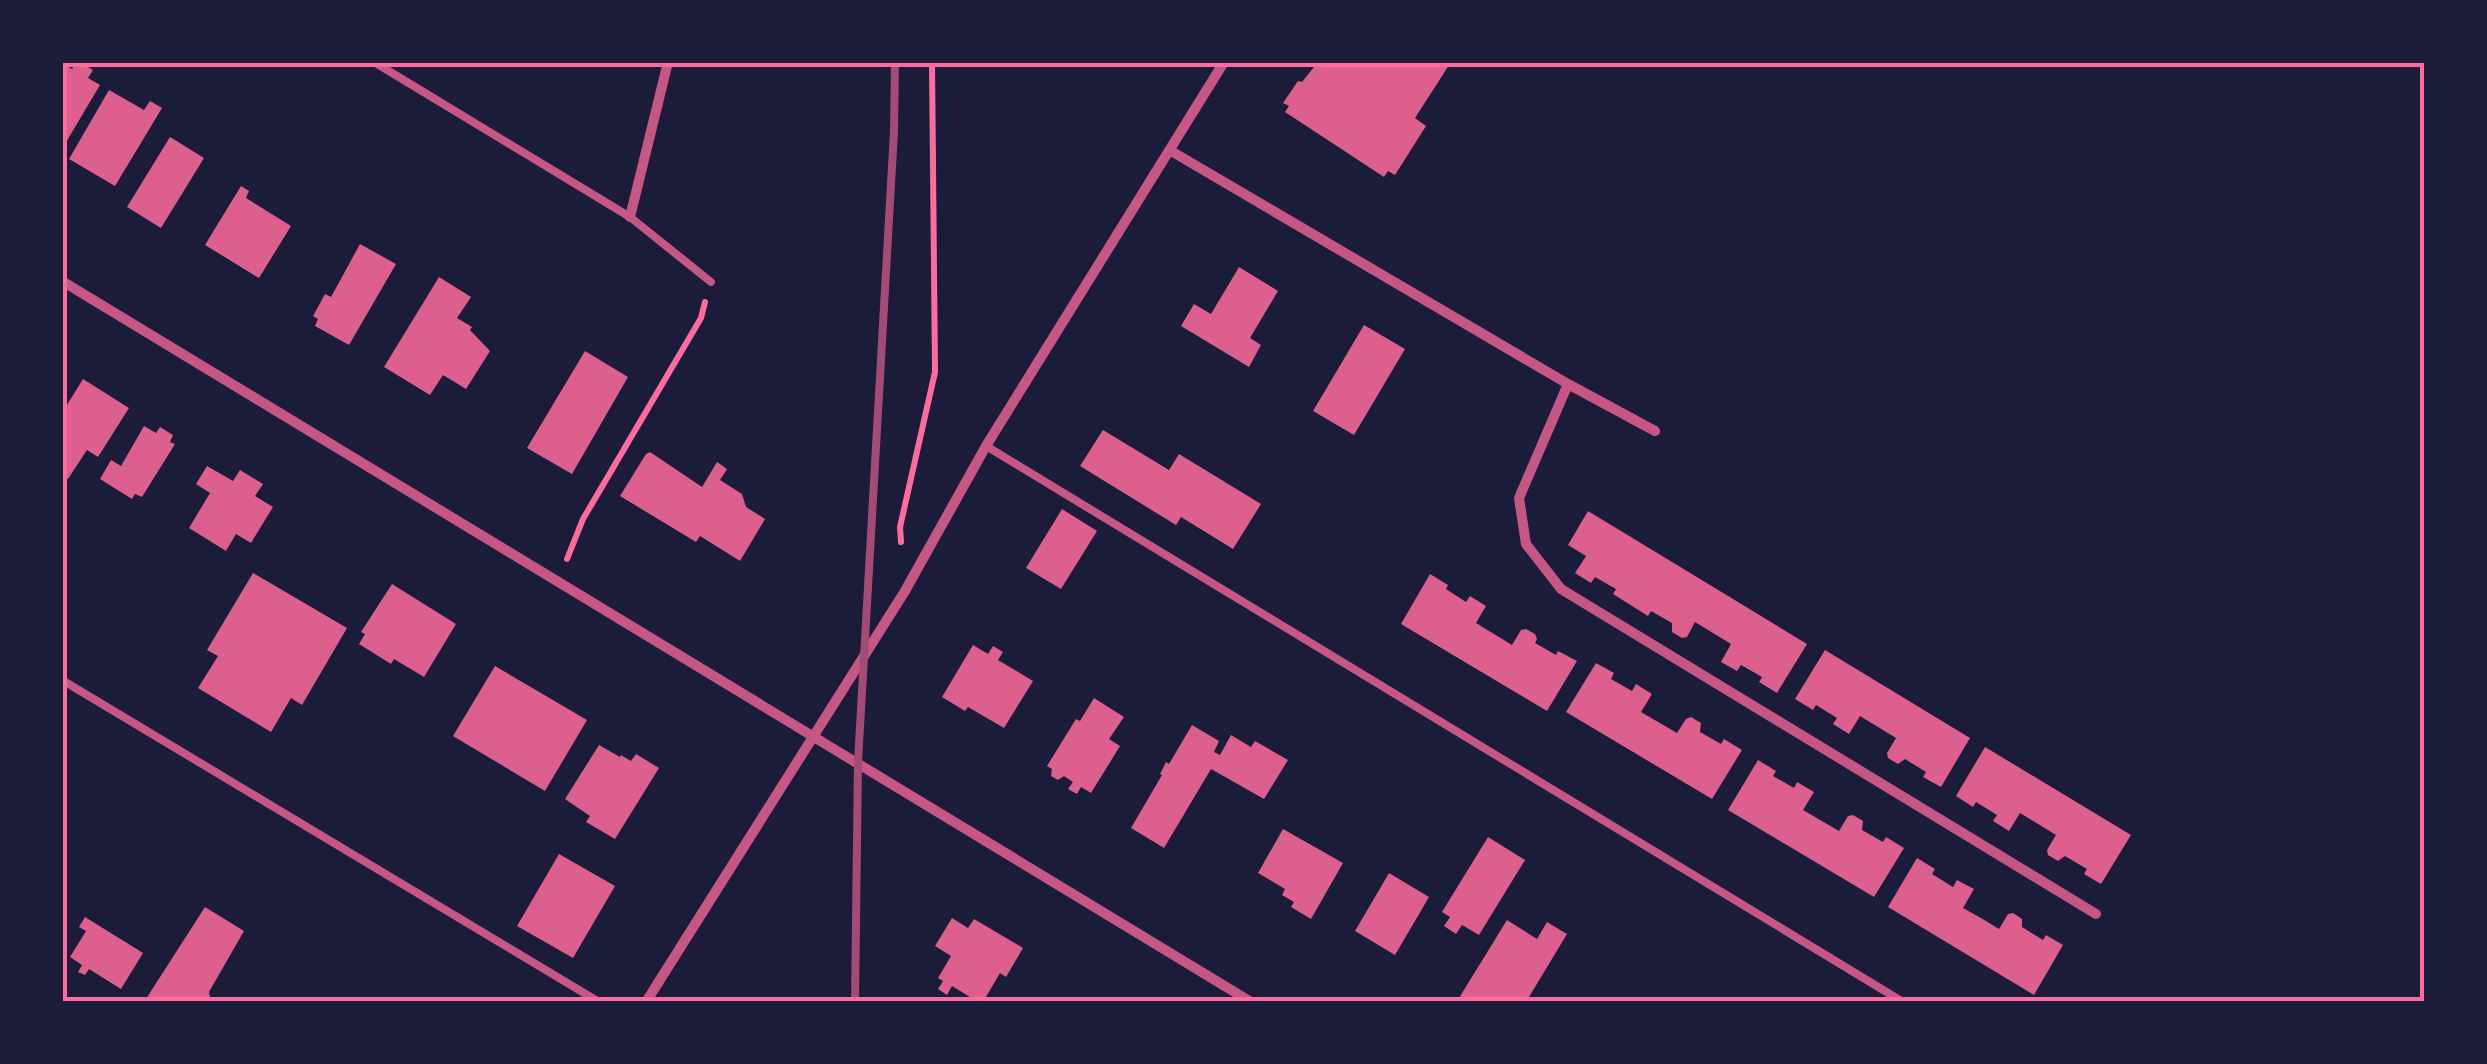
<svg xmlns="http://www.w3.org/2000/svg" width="2487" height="1064" font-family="'Fira Sans Condensed',sans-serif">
	<rect width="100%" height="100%" fill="#1b1b3a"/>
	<!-- building -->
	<path fill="#dd5f8e" d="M76 62H80L93 70 88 78 100 85 62 149V63L72 69Z
		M1318 62H1451L1415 118 1426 126 1395 175 1388 171 1384 177 1285 112 1289 106 1283 103 1298 81 1302 82Z
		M109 90 144 110 150 101 162 108 115 186 69 159Z
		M170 137 204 158 161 228 127 207Z
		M241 186 249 191 246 198 291 226 259 278 205 245Z
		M360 244 396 264 349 345 315 326 318 319 313 316 325 294 331 297Z
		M1239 267 1278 291 1250 338 1261 345 1249 367 1181 326 1194 304 1211 314Z
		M439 277 471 297 457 318 472 327 470 330 490 351 466 389 443 375 430 395 384 367Z
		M1364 325 1405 349 1354 435 1313 411Z
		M585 351 628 377 572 474 527 448Z
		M83 379 129 408 98 457 87 450 68 479 62 476V413Z
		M144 426 156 433 160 427 173 435 170 442 175 444 142 497 135 494 132 499 100 479 111 460 121 466Z
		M1103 430 1169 470 1179 454 1261 504 1233 549 1181 517 1176 525 1080 466Z
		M650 452 702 487 717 462 727 469 720 480 742 494 746 507 765 519 740 561 700 536 696 542 620 496 646 454Z
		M207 466 233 481 240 470 263 484 255 496 273 507 251 543 236 534 226 551 189 528 210 493 196 484Z
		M1062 509 1097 531 1061 589 1026 568Z
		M1588 511 1807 644 1777 693 1759 682 1762 677 1741 665 1737 671 1721 662 1731 644 1695 622 1687 637 1682 638 1672 632V623L1651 611 1648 616 1613 594 1616 589 1595 577 1591 583 1575 573 1586 556 1568 545Z
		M253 573 347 628 302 705 291 698 271 732 198 688 218 656 207 650Z
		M1430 574 1448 585 1446 589 1466 602 1470 596 1486 606 1476 623 1512 645 1521 630 1526 629 1535 634 1537 639 1535 643 1556 655 1558 651 1577 661 1547 711 1401 624Z
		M392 584 456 624 424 677 394 659 391 664 359 644 365 634 361 632Z
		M973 645 988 654 993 646 1003 652 998 660 1033 681 1004 728 968 707 965 711 942 697Z
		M1825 650 1970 738 1941 787 1923 777 1926 772 1905 759 1898 764 1888 758 1887 753 1896 738 1860 716 1849 734 1833 724 1837 718 1816 705 1813 710 1795 699Z
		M1596 663 1614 673 1611 679 1632 691 1636 684 1652 694 1641 712 1677 733 1686 719 1691 717 1701 723 1700 732 1721 744 1724 739 1742 750 1712 799 1566 712Z
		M495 666 587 720 545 791 453 736Z
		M1094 698 1124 717 1109 739 1120 746 1091 793 1081 787 1077 794 1068 789 1073 782 1064 776 1058 780 1051 776 1052 769 1047 766 1076 719 1080 721Z
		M1192 725 1219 741 1214 752 1220 755 1231 735 1251 747 1255 741 1288 760 1264 799 1211 769 1164 848 1131 828 1162 775 1160 774 1166 762 1169 764Z
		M599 745 620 757 621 755 631 761 636 754 659 768 615 839 586 822 590 816 565 799Z
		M1985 747 2131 835 2101 884 2084 874 2087 869 2065 856 2058 861 2048 855 2047 850 2056 835 2020 813 2009 831 1993 821 1997 815 1976 802 1973 807 1956 796Z
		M1758 760 1776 771 1773 776 1794 788 1797 782 1814 792 1803 810 1839 831 1848 816 1853 815 1863 821 1862 830 1883 842 1886 837 1904 848 1874 897 1728 810Z
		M1283 829 1343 863 1311 919 1291 907 1294 902 1282 895 1285 889 1258 873Z
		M1488 837 1525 860 1479 935 1462 925 1456 934 1444 926 1450 917 1442 912Z
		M559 854 615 886 573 958 517 926Z
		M1917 858 1935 869 1932 874 1953 887 1957 880 1974 889 1963 908 1981 918 1999 929 2008 914 2013 913 2022 919V927L2043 940 2046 935 2063 945 2034 995 1888 907Z
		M1389 873 1429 897 1395 955 1355 931Z
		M205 907 244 931 209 992 211 1002H144Z
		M85 917 143 953 121 989 89 969 85 975 78 972 82 965 70 957 86 931 79 927Z
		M952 918 968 928 974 919 1023 948 1006 977 1000 973 983 1002H978L952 986 947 995 938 989 943 981 938 978 951 956 935 946Z
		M1507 920 1537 939 1547 922 1567 934 1526 1002H1465L1459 998Z"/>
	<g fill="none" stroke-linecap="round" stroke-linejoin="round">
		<!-- path -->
		<path stroke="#ff6b9d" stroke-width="6" d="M901 542 900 527 935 372 932 62
			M567 559 583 519 701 318 705 302"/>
		<!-- service -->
		<path stroke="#c65784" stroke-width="8" d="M374 62 630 217 711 282
			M986 446 1903 1002
			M62 680 599 1002"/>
		<!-- minor -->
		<path stroke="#c65784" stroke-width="10" d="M1171 151 1568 384 1655 431
			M630 217 668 62
			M62 281 1251 1002
			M1568 384 1519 498 1526 544 1561 589 2096 914
			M646 1002 905 591 986 446 1224 62"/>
		<!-- rail -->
		<path stroke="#a44b75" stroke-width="8" d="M855 1002 858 762 894 132 895 62"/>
	</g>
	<!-- border -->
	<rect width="2487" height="1064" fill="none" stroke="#1b1b3a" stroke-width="130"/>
	<rect x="65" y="65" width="2357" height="934" fill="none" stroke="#ff6b9d" stroke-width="4"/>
</svg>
